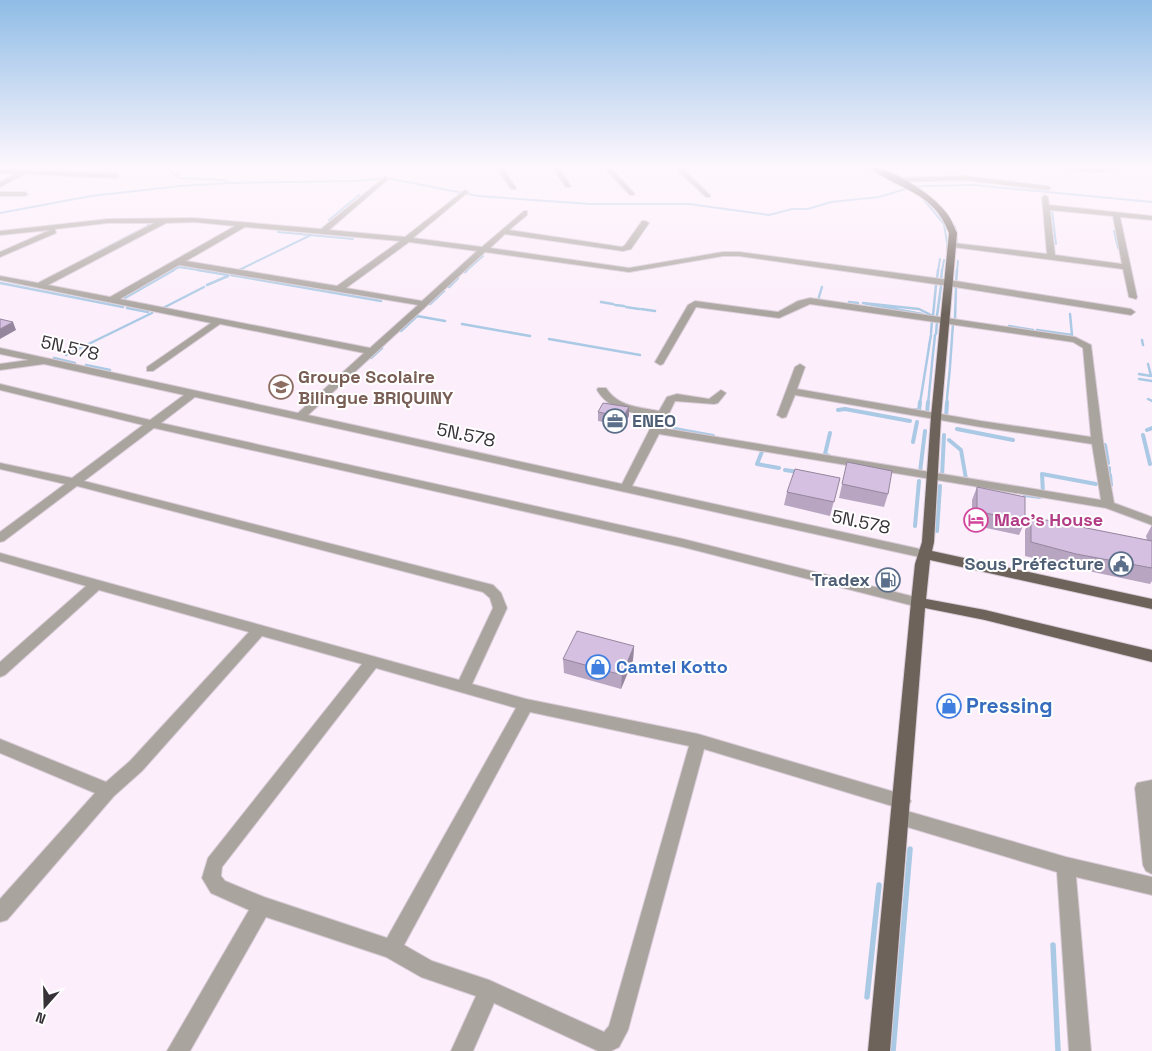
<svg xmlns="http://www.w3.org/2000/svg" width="1152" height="1051" font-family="'Space Grotesk',sans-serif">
	<rect width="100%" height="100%" fill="#fceefb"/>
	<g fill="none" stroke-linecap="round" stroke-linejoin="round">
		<!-- stream-far3 -->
		<path stroke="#aac9e4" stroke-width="2" d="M170 167 168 169 180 178 224 180 229 183
			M599 167 601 169
			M865 167 883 176
			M1091 169 1114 167
			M924 200 944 224 947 243
			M1052 210 1056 244
			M0 213 91 196 180 186 229 183 357 181 387 178 478 196 590 204H689L769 215 792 209H808L831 202 879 197 912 187 926 186 973 185 1152 202
			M329 220 359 195
			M955 226 957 244
			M1114 231 1118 248
			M278 232 353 239
			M947 245V252
			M94 254 148 226V222
			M171 271 179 267 205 271
			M237 271 311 235
			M466 271 483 256
			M938 271 940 259
			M942 271 944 260
			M957 271 958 261"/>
		<!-- stream-far2 -->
		<path stroke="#aac9e4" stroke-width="2.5" d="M198 270 228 275
			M237 271 239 270
			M465 272 467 270
			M231 275 381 301
			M937 280 938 270
			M941 280 942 270
			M0 283 123 307
			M956 283 957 270
			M207 285 228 276
			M449 287 458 278
			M956 287 955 319 960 321
			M125 298 174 270
			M821 300H818L822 287
			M601 302 613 304
			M849 302 858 303
			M430 304 444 291
			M615 305 624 306
			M626 307 639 309
			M127 308 148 312
			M163 308 204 287
			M641 309 655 311
			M922 314 863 303 919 309 933 316 936 285
			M937 316 941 286
			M462 324 530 336
			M1009 326 1033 330
			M1037 330 1072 335 1070 314
			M401 331 417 316 445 321
			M931 333 932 321
			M936 334 937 322
			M952 337 953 324
			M549 339 640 355
			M1142 340 1143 345
			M929 346 931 335
			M66 355 152 313
			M54 358 75 363
			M371 358 382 348
			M932 363 935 335
			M86 365 110 370
			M950 366 952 338
			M1139 374 1151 376 1148 364
			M1139 379 1152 381
			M929 394 932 364
			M947 398 950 367
			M1148 399 1152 401
			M920 403 929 347
			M928 403 929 395
			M947 403V399"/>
		<!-- stream-far1 -->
		<path stroke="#aac9e4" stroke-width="4" d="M838 410 845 409 910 421
			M915 410 919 411 920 402
			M927 413 928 402
			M946 418 947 402
			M664 427 713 436
			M957 429 1013 440
			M1147 430 1152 428
			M944 435 942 476 944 477
			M1143 435 1150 464
			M949 440 961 450 966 479 969 480
			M913 442 917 422
			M1105 445 1108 463
			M763 449 757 464 779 468
			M829 456 825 454 830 433
			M1109 468V474
			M785 470 798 472
			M918 473 920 472 925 431
			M1110 475 1111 485
			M1043 493 1042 474 1096 484
			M1025 495 1040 497
			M915 526 919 481
			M937 531 940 486"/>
		<!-- stream -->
		<path stroke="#aac9e4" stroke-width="5.5" d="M1053 945 1058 1051
			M867 997 879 885
			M893 1051 910 849"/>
		<!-- minor casing -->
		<g stroke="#d9ccd8" stroke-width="2">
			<path id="minor" d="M496 167H502L516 188 515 189H511Z
				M552 167H558L571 186 570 187H566Z
				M603 167H610L634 193V195H630Z
				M674 167H681L710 195V197H706Z
				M1057 167 1094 169 1125 167 1094 173Z
				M0 169 116 174 119 176 116 178 25 174 0 187V182L16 174 0 173Z
				M965 176 1048 186 1051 188 1048 190 965 180 897 182 894 180 897 178Z
				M385 177 388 179 387 180 329 230 405 237 465 190 468 192 467 193 413 238 482 247 524 211H527V215L509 230 622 247 625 245 642 221H645L649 223 631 249 623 251 505 234 490 248 629 268 723 252H739L949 280 1131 309 1135 312 1131 315 949 286 739 256H723L629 272 485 252 308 415 622 484 656 417C634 413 609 411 597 390L598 388H606C618 407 639 407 659 411L667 397 677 394 709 399 721 390 726 393 718 403 714 404 675 401 662 428 1101 500 1092 444 981 427 795 395 786 417 782 418 777 415 795 367 800 364 805 367 797 389 981 421 1091 437 1083 348 1073 342 810 304 779 318 696 307 663 364 660 365 655 362 688 305 695 301 778 312 798 301 810 298 1075 337 1091 345 1103 441 1114 503 1152 517V525L1106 508 659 434 632 486 929 551 930 554 924 558 195 397 161 423 683 539 923 599 925 602 923 605 918 607 683 547 154 428 84 481 493 585 501 593 507 608 472 684 526 699 698 734 908 796 911 801 908 806 902 809 704 749 628 1030 619 1047 611 1051H598L494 1003 473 1051H451L476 996 421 977 386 957 266 917 190 1051H167L249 910 211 893 202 878 208 858 362 664 262 636 142 771 114 796 7 920 0 922V899L95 793 0 753V739L106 782 130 761 249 632 99 590 5 675 0 677V662L86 586 0 561V553L459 680 493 608 490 598 483 592 77 486 4 541 0 542V532L65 484 0 469V463L72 478 143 425 0 390V384L150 420 184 395 44 364 0 370V364L29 360 0 354V348L298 413 364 353 220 324 153 371H147V367L211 323 0 280V276L38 283 154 223H108L55 229 56 233 0 257V252L50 230 0 235V231L108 219 194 218 321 229ZM194 222 235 226 110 297 48 285 166 223ZM245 227 400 241 337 286 186 261ZM409 242 477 251 422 301 346 288ZM179 265 418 305 370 348 120 299ZM376 668 516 708 387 938 264 897 225 881 221 876 222 867ZM530 712 689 746 609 1026 604 1032 489 980 432 961 404 945Z
				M0 192H25L28 194 25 196H0Z
				M1045 195 1048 197 1049 205 1152 216V220L1120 217 1137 297 1136 299 1129 297 1123 269 953 247 949 245 953 243 1047 254 1042 197ZM1050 210 1113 216 1122 264 1055 255Z
				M1152 780V874L1146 871 1143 865 1135 788 1137 783Z
				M900 809 1066 857 1152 877V895L1076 877 1091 1051H1069L1057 872 894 823 891 817 894 811Z"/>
		</g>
		<!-- major casing -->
		<g stroke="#d9ccd8" stroke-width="2">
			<path id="major" d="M869 167C890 167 930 193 943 209 950 216 953 224 957 233L941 417 934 542 932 551 1152 599V609L930 560 926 599 985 610 1152 650V662L985 620 925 608 890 1051H868L911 602 915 564 922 542 931 417 949 233C933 190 899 191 869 167Z"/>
		</g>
		<!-- minor -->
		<use href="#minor" fill="#aaa49f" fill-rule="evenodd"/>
		<!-- major -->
		<use href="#major" fill="#6d635a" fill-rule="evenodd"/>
	</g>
	<!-- wall -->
	<path fill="#b7a5c2" d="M598 412 629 416 623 426 598 421Z
		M847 462 888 494 884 507 839 498Z
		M840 478 830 516 784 505 787 492Z
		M977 487 1025 522 1019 535 972 525V500Z
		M1031 517 1147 540 1146 536 1152 525V581L1150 584 1069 567 1025 556V530Z
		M634 646 633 660 621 689 564 673 563 659Z"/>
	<!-- shaded-wall -->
	<path fill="#95869e" d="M13 322 16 330 0 339V329Z
		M629 407V416L623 426V417Z
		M634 646 633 660 621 689 622 675Z"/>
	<!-- building -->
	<path fill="#d5c0e1" stroke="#95869e" d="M0 319 13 322 0 329Z
		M603 403 629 407 623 417 598 412Z
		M847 462 892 471 888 494 842 484Z
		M795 469 840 478 834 502 787 492Z
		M977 487 1025 497V522L977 511Z
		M1031 517 1152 541V568L1076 554 1031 542Z
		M577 631 634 646 622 675 563 659Z"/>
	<!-- sky -->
	<linearGradient id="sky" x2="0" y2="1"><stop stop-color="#8fbce6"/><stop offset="0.53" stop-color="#fef7fd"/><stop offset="1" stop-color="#fef7fd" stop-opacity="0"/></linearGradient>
	<rect width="1152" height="314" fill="url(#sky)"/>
	<!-- icons -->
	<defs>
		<g id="school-ring" transform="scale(1.25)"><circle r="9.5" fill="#fff" stroke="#8d6e63" stroke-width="1.5"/><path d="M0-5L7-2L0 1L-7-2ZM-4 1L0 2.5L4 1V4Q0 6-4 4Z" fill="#8d6e63"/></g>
		<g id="office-ring" transform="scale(1.25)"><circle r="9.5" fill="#fff" stroke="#5c6f8a" stroke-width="1.5"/><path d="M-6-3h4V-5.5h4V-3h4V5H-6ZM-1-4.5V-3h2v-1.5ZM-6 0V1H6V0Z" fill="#5c6f8a"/></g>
		<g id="hotel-ring" transform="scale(1.25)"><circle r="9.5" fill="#fff" stroke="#d1479c" stroke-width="1.5"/><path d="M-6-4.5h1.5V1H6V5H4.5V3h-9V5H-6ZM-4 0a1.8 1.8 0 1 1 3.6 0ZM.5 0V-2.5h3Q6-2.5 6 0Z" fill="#d1479c"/></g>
		<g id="civic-ring" transform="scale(1.25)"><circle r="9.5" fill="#fff" stroke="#5c6f8a" stroke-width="1.5"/><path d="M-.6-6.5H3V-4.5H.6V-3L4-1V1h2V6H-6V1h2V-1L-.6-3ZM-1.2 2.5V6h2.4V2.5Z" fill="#5c6f8a"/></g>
		<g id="fuel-ring" transform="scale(1.25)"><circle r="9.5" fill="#fff" stroke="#5c6f8a" stroke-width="1.5"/><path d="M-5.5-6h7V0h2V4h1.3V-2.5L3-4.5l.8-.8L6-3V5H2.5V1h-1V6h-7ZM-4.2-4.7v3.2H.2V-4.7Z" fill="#5c6f8a"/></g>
		<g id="shop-ring" transform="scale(1.25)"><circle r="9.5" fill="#fff" stroke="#3f7fe0" stroke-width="1.5"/><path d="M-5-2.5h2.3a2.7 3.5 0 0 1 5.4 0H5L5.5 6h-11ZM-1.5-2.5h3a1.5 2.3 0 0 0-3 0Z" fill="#3f7fe0"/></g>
	</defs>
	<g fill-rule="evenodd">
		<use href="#school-ring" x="281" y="387"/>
		<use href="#office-ring" x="615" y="421"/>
		<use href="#hotel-ring" x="976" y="520"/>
		<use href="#civic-ring" x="1121" y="564"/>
		<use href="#fuel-ring" x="888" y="580"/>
		<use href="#shop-ring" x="598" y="667"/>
		<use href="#shop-ring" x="949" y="706"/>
	</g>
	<g text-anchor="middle" stroke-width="4" stroke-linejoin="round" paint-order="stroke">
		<!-- street labels -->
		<g font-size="18" fill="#373237" stroke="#fff">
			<text transform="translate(70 348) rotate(13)" y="6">5N.578</text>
			<text transform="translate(466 435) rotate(12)" y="6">5N.578</text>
			<text transform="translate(861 522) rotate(12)" y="6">5N.578</text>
		</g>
		<!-- education labels -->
		<g font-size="18" font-weight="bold" fill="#785e54" stroke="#fff" text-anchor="start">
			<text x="298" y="383">Groupe Scolaire<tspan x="298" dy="21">Bilingue BRIQUINY</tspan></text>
		</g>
		<!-- service labels -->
		<g font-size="18" font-weight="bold" fill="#4e5e75" stroke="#fff" text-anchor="end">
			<text x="632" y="427" text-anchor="start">ENEO</text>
			<text x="1104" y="570">Sous Préfecture</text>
			<text x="870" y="586">Tradex</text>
		</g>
		<!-- hotel labels -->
		<g font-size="18" font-weight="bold" fill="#b23c85" stroke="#fff" text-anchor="start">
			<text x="994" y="526">Mac’s House</text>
		</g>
		<!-- shop labels -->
		<g font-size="18" font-weight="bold" fill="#366cbe" stroke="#fff" text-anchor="start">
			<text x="616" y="673">Camtel Kotto</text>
		</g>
		<!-- near-shop labels -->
		<g font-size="21" font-weight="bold" fill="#366cbe" stroke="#fff" text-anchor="start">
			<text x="966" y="713">Pressing</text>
		</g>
	</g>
	<!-- north arrow -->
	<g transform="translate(45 1006) rotate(200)" stroke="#ffffff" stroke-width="4" paint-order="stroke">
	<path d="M0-4L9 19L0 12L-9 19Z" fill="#373237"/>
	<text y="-8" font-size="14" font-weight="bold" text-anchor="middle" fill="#373237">N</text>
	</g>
</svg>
